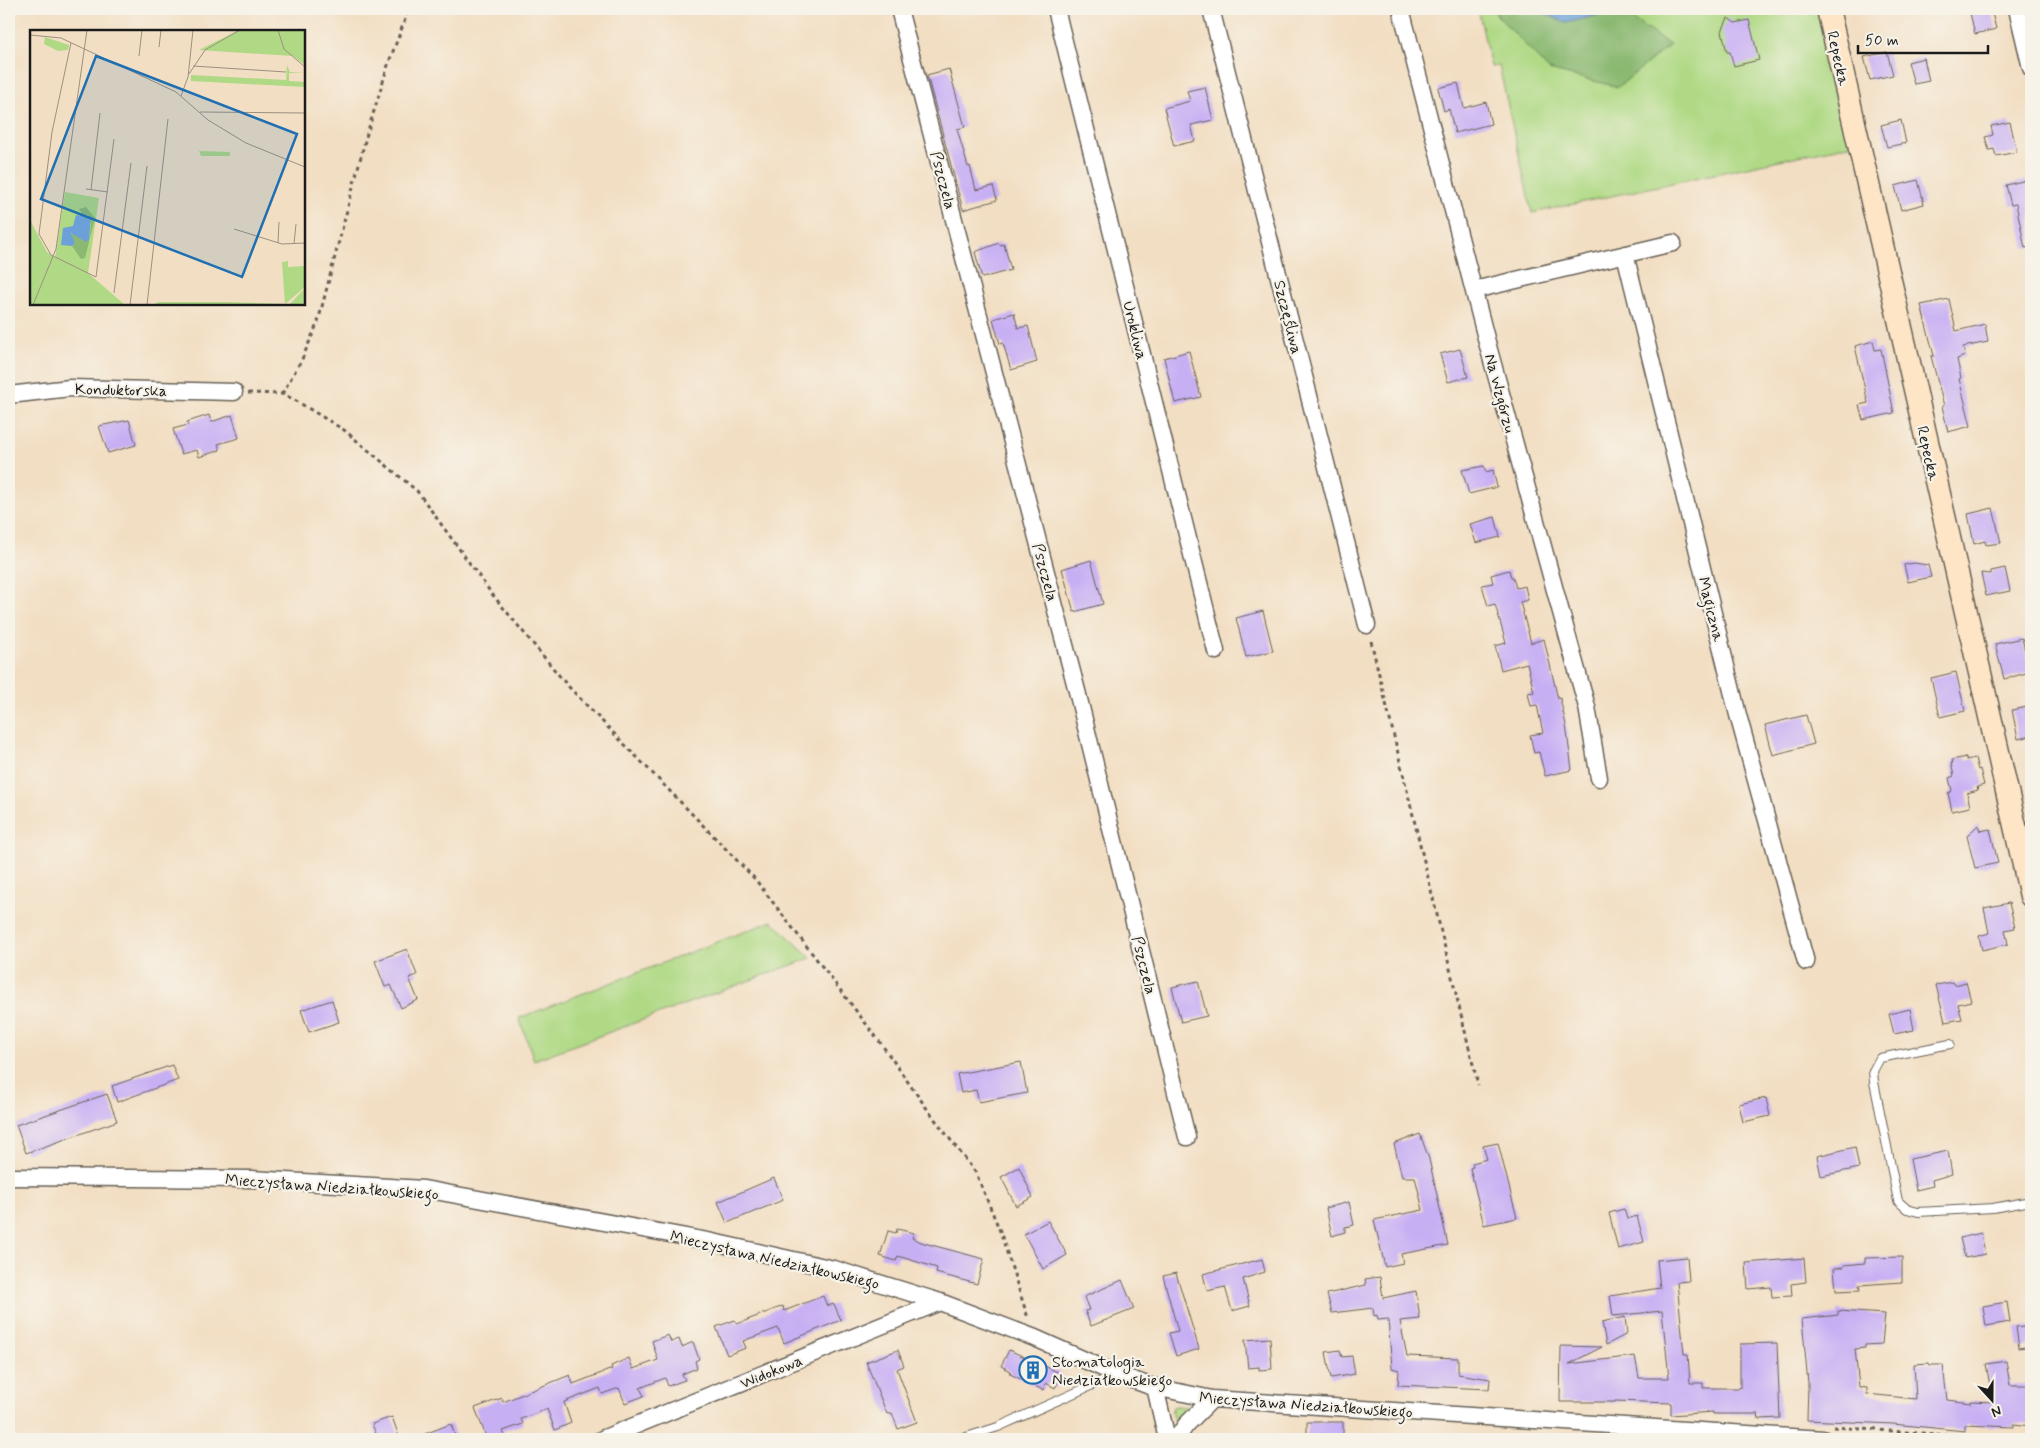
<svg xmlns="http://www.w3.org/2000/svg" width="2040" height="1448" font-family="Mynerve,sans-serif">
	<rect width="100%" height="100%" fill="#f7f3e8"/>
	<filter id="ink" filterUnits="userSpaceOnUse"><feTurbulence type="fractalNoise" baseFrequency=".02" numOctaves="2"/><feDisplacementMap in="SourceGraphic" scale="10" xChannelSelector="R" yChannelSelector="G"/><feConvolveMatrix kernelMatrix="1 2 1 2 8 2 1 2 1" color-interpolation-filters="sRGB"/></filter>
	<filter id="wash" filterUnits="userSpaceOnUse"><feTurbulence type="fractalNoise" baseFrequency=".0096" numOctaves="4" result="noise"/><feDisplacementMap in="SourceGraphic" scale="20" xChannelSelector="R" yChannelSelector="G"/><feGaussianBlur stdDeviation="1.12" result="paint"/><feColorMatrix in="noise" values="0 0 0 0 0 0 0 0 0 0 0 0 0 0 0 0 0 1.4 0 .05"/><feComposite in="paint" operator="in"/></filter>
	<g filter="url(#wash)">
		<rect width="100%" height="100%" fill="#f2dec2"/>
		<!-- green -->
		<path fill="#afd984" stroke="#667a50" d="M1478 9H1820L1850 145 1532 213 1499 66 1491 67Z
			M772 921 811 958 534 1060 519 1018Z
			M1176 1406 1188 1407 1191 1410 1176 1425 1171 1412 1173 1407Z"/>
		<!-- forest -->
		<path fill="#8bb972" stroke="#546a47" d="M1495 9H1537L1539 11 1595 16 1618 9 1670 45 1618 87 1549 70 1496 14Z"/>
		<!-- water -->
		<path fill="#6ba0d8" stroke="#445e7a" d="M1537 9H1614L1595 16 1566 23 1539 11Z"/>
		<g id="blocks">
			<!-- building -->
			<path fill="#c7aff4" d="M1969 9H1991L1996 29 1975 34Z
				M1728 18 1735 23 1749 20 1759 60 1734 66 1730 52H1727L1722 31Z
				M1887 52 1893 75 1870 80 1864 57Z
				M1924 58 1929 81 1914 84 1908 62Z
				M949 69 965 127 957 129 968 167 970 166 976 190 993 186 997 200 963 210 927 75Z
				M1458 83 1464 108 1486 102 1491 124 1455 133 1449 109 1444 111 1438 88Z
				M1205 87 1213 120 1191 125 1195 141 1174 146 1164 108 1190 101 1187 91Z
				M1901 120 1906 143 1887 147 1881 125Z
				M2010 122 2017 152 1996 156 1994 149 1989 150 1985 137 1993 135 1991 126Z
				M2031 179V247L2025 248 2016 204 2011 205 2006 185Z
				M1918 180 1924 204 1901 210 1895 186Z
				M999 243 1000 245 1004 244 1011 270 982 278 975 252Z
				M1949 299 1956 331 1985 324 1988 342 1963 347 1965 356 1957 359 1961 378 1959 379 1971 426 1948 432 1942 406H1944L1931 356H1934L1921 305Z
				M1014 313 1018 328 1028 326 1037 362 1011 370 1003 343 1000 344 993 319Z
				M1873 341 1875 350 1881 349 1894 413 1863 420 1859 405 1868 403 1855 346Z
				M1460 349 1468 377 1448 382 1440 354Z
				M1189 351 1201 397 1175 403 1164 358Z
				M209 415 211 422 232 415 239 438 218 444 220 450 199 457 197 450 181 454 173 429 188 425 187 422Z
				M129 420 136 445 108 453 99 426Z
				M1484 466 1486 472 1493 470 1497 487 1469 494 1462 470Z
				M1993 508 2001 543 1986 545 1985 541 1974 544 1968 514Z
				M1495 517 1500 537 1476 543 1470 524Z
				M1091 560 1103 604 1074 612 1062 569Z
				M1914 563 1928 565 1931 577 1908 582 1904 565Z
				M2005 568 2010 591 1986 596 1981 573 1991 574V571Z
				M1509 570 1511 577H1513L1516 588 1525 586 1528 600 1520 602 1531 643 1544 639 1558 699 1560 698 1566 725 1572 770 1545 776 1539 752 1534 753 1530 735 1543 733 1537 705 1531 706 1528 693 1534 692 1527 663 1501 670 1495 646 1506 643 1495 604 1488 606 1482 585 1493 583 1491 575Z
				M1263 611 1273 651 1246 657 1236 618Z
				M2022 638 2030 672 2004 679 1995 644Z
				M1956 672 1965 711 1940 717 1931 678Z
				M2031 706V736L2018 739 2012 710Z
				M1806 715 1814 744 1773 755 1765 725Z
				M1966 757V760L1975 758 1978 770 1980 769 1984 785 1977 787 1978 790 1967 793 1970 807 1952 811 1948 793 1952 791 1949 778 1954 776 1951 763H1953L1952 760Z
				M1978 825 1980 831 1990 829 1998 863 1975 868 1967 836Z
				M2009 903 2015 928 2005 930 2008 944 1982 950 1979 936 1989 933 1984 908Z
				M407 949 417 975 409 978 418 1000 401 1008 391 985 385 987 375 961Z
				M1198 981 1207 1016 1181 1022 1172 987Z
				M1953 982 1955 985 1966 982 1971 1001 1958 1004 1962 1019 1945 1022 1936 985Z
				M332 1000 339 1022 309 1032 301 1010Z
				M1910 1009 1914 1030 1894 1034 1889 1014Z
				M1021 1062 1027 1093 979 1102 976 1090 961 1093 957 1074Z
				M172 1065 178 1080 117 1102 112 1086Z
				M107 1094 117 1121 26 1153 16 1125Z
				M1766 1098 1770 1116 1743 1122 1739 1104Z
				M1420 1134 1429 1159 1448 1245 1401 1254 1403 1263 1385 1267 1374 1220 1423 1210 1415 1177H1402L1394 1144Z
				M1498 1143 1517 1218 1484 1225 1470 1168 1473 1167 1472 1163 1487 1159 1483 1146Z
				M1855 1147 1859 1168 1821 1176 1817 1156Z
				M1948 1151 1952 1174 1932 1180 1933 1186 1916 1190 1910 1159Z
				M1019 1167 1033 1197 1016 1206 1001 1177Z
				M774 1178 783 1200 727 1223 718 1202Z
				M1349 1202 1354 1225 1345 1227V1232L1332 1236 1326 1208Z
				M1624 1209 1627 1219 1637 1216 1644 1242 1618 1249 1609 1213Z
				M1048 1221 1067 1255 1043 1269 1024 1234Z
				M897 1229 914 1233 912 1238 924 1243 984 1259 977 1284 936 1273 937 1268 898 1256 896 1261 880 1256 888 1231 896 1233Z
				M1981 1233 1985 1254 1965 1258 1960 1238Z
				M1687 1257 1689 1281 1677 1282 1684 1354H1688L1690 1383H1703V1388H1740V1344L1777 1343 1780 1418 1759 1419 1758 1414H1713V1412L1671 1415V1403L1615 1401V1402H1560L1561 1346 1602 1347 1569 1364 1635 1356 1639 1378H1669L1662 1311 1613 1316 1610 1296 1660 1288 1657 1260Z
				M1902 1257V1282L1859 1285 1860 1290 1836 1291 1834 1268 1844 1267V1265L1865 1263V1258Z
				M1804 1258 1806 1282 1791 1284 1792 1296 1772 1297 1771 1287 1748 1289 1746 1263Z
				M1262 1259 1265 1272 1243 1279 1250 1306 1232 1311 1225 1287 1207 1291 1203 1274Z
				M1176 1273 1199 1349 1176 1356 1169 1333 1178 1331 1163 1276Z
				M1380 1277 1383 1298 1416 1291 1420 1319 1400 1321 1407 1356 1458 1358V1374L1490 1379 1489 1389 1398 1385 1399 1370 1392 1368 1388 1319 1378 1320 1377 1315 1374 1316 1373 1308 1332 1313 1327 1294 1366 1285 1365 1279Z
				M1122 1280 1134 1309 1091 1326 1085 1311 1089 1310 1084 1297Z
				M823 1296 827 1306 834 1304 841 1320 784 1343 778 1328 743 1341 746 1348 727 1355 716 1327 735 1320 737 1324 783 1306 784 1311Z
				M2007 1302 2010 1322 1986 1326 1983 1306Z
				M1838 1311 1885 1314 1882 1344 1865 1345V1348L1855 1349 1859 1387 1867 1388V1394L1916 1399 1914 1364 1929 1363 1930 1365H1943L1947 1400 1971 1403V1401L1993 1402 1986 1364 2006 1361 2010 1385H2028L2027 1402H2031V1426L2014 1424V1427L1965 1425V1431L1893 1424 1807 1420 1808 1383 1802 1319 1838 1315Z
				M1625 1317 1627 1334 1606 1345 1602 1322Z
				M2031 1325V1346L2019 1348 2016 1327Z
				M668 1335 671 1342 679 1339 682 1347 693 1342 699 1359 695 1361 697 1368 682 1374 685 1380 668 1386 665 1378 640 1388 644 1396 625 1403 619 1388 602 1394 600 1388 564 1402 571 1423 555 1430 547 1409 521 1419 523 1424 503 1431 506 1439H487L475 1408 502 1398 503 1402 570 1375 573 1384 612 1369 611 1366 629 1358 633 1369 658 1360 652 1341Z
				M1270 1338 1272 1369 1259 1370V1367L1248 1368 1245 1340Z
				M898 1350 904 1366 897 1369 917 1422 898 1429 892 1413 887 1414 866 1362Z
				M1009 1350 1062 1374 1055 1388 1046 1383 1043 1390 1010 1374 1011 1371 1001 1366Z
				M1340 1350 1342 1357 1352 1356 1355 1374 1331 1378 1326 1352Z
				M392 1417 400 1439H378L372 1424Z
				M1307 1422H1343V1439H1307Z
				M451 1424 456 1439H414V1438Z"/>
		</g>
	</g>
	<g filter="url(#ink)">
		<use href="#blocks" fill-opacity="0" stroke="#676056" stroke-width="1"/>
		<g fill="none" stroke-linecap="round" stroke-linejoin="round">
			<!-- lane casing -->
			<g stroke="#676056" stroke-width="10">
				<path id="lane" d="M1950 1044 1880 1058 1873 1071 1874 1082 1898 1201 1907 1209 1918 1212 1993 1208 2031 1201
					M960 1439 998 1427 1115 1375"/>
			</g>
			<!-- street casing -->
			<g stroke="#676056" stroke-width="19">
				<path id="street" d="M899 9 1077 691 1187 1137
					M1056 9 1216 651
					M1211 9 1367 625
					M1401 9 1488 346 1587 707 1599 778
					M2017 9 2031 68
					M1625 254 1738 715 1806 962
					M1474 290 1673 243
					M9 395 70 388 234 392
					M9 1177 251 1179 424 1189 708 1241 834 1269 940 1302 1035 1338 1116 1374 1150 1386 1212 1399 1823 1439
					M1155 1387 1167 1439
					M602 1439 940 1302
					M1176 1439 1186 1425 1212 1399"/>
			</g>
			<!-- secondary casing -->
			<g stroke="#676056" stroke-width="25">
				<path id="secondary" d="M1828 9 2031 896"/>
			</g>
			<!-- path -->
			<path stroke="#676056" stroke-width="3" stroke-dasharray="4 4" stroke-linecap="butt" d="M248 393 282 394 293 399 344 430 417 491 492 594 567 685 755 879 877 1038 930 1113 976 1173 1000 1231 1028 1318
				M282 394 302 359 318 322 366 137 389 62 409 9
				M1371 641 1478 1085
				M1833 1427 2007 1439"/>
			<!-- lane -->
			<use href="#lane" stroke="#fff" stroke-width="8"/>
			<!-- street -->
			<use href="#street" stroke="#fff" stroke-width="16"/>
			<!-- secondary -->
			<use href="#secondary" stroke="#fde5c5" stroke-width="22"/>
		</g>
	</g>
	<!-- icons -->
	<defs>
		<g id="building-ring" transform="scale(1.4375)"><circle r="9.5" fill="#f7f3e8" stroke="#1f6fb2" stroke-width="1.5"/><path d="M-4-6H4V6H1V3H-1V6H-4ZM-2.5-4.3h1.7v1.8h-1.7ZM.8-4.3h1.7v1.8H.8ZM-2.5-1h1.7V.8h-1.7ZM.8-1h1.7V.8H.8Z" fill="#1f6fb2"/></g>
	</defs>
	<g fill-rule="evenodd">
		<use href="#building-ring" x="1033" y="1370"/>
	</g>
	<g text-anchor="middle" stroke-width="4.5" stroke-linejoin="round" paint-order="stroke">
		<!-- street labels -->
		<g font-size="16" fill="#1c1c1c" stroke="#f7f3e8">
			<text transform="translate(1839 58) rotate(77)" y="6">Repecka</text>
			<text transform="translate(944 180) rotate(75)" y="6">Pszczela</text>
			<text transform="translate(1289 317) rotate(76)" y="6">Szczęśliwa</text>
			<text transform="translate(1136 330) rotate(76)" y="6">Urokliwa</text>
			<text transform="translate(121 389) rotate(1)" y="6">Konduktorska</text>
			<text transform="translate(1501 393) rotate(75)" y="6">Na Wzgórzu</text>
			<text transform="translate(1929 453) rotate(77)" y="6">Repecka</text>
			<text transform="translate(1046 572) rotate(75)" y="6">Pszczela</text>
			<text transform="translate(1712 609) rotate(76)" y="6">Magiczna</text>
			<text transform="translate(1145 965) rotate(76)" y="6">Pszczela</text>
			<text transform="translate(332 1186) rotate(4)" y="6">Mieczysława Niedziałkowskiego</text>
			<text transform="translate(775 1259) rotate(13)" y="6">Mieczysława Niedziałkowskiego</text>
			<text transform="translate(771 1371) rotate(-22)" y="6">Widokowa</text>
			<text transform="translate(1306 1404) rotate(4)" y="6">Mieczysława Niedziałkowskiego</text>
		</g>
		<!-- poi labels -->
		<g font-size="16" fill="#1c1c1c" stroke="#f7f3e8" text-anchor="start">
			<text x="1052" y="1367">Stomatologia<tspan x="1052" dy="18">Niedziałkowskiego</tspan></text>
		</g>
	</g>
	<!-- overview -->
	<g transform="translate(30 30)">
		<rect width="275" height="275" fill="#f2dec2"/>
		<path d="M209 0H275V35L263 26 169 20ZM15 7 39 15 38 20 28 21 14 14ZM257 35 260 42 275 43H259V51L275 52V57L161 51V45L256 50ZM169 121 200 122V126H171ZM35 162 69 168 58 243 95 275H0V190L17 222 25 228ZM258 231V237L274 236 275 233V257L255 274 252 232ZM275 258V275H259L260 274ZM128 272H197L254 274 123 275Z" fill="#afd984"/>
		<path d="M56 177 65 188 55 228 51 229 42 216 45 213 40 206 43 203 59 209 61 194 58 185H53L49 179Z" fill="#8bb972"/>
		<path d="M46 185 61 187 59 209 56 212 41 203 45 213 42 216 31 215 33 198 43 196Z" fill="#6ba0d8"/>
		<path fill="none" stroke="#9c9080" stroke-width="1" d="M248 0 254 19 275 37M0 5 31 8 146 62 178 90 216 113 275 137M41 13 22 102 9 204 21 225 66 247 84 109M129 17 131 0M109 26 112 0M163 36 256 42M159 44 175 20 210 0M151 66 158 47 163 0M170 82 275 83M56 159 78 162M61 160 70 83M204 199 252 214 275 213M248 213 249 192M264 214 266 194M84 263 101 133M3 275 26 219 57 0M100 275 117 136M117 275 138 89"/>
		<path fill="#1f6fb2" fill-opacity="0.15" stroke="#1f6fb2" stroke-width="2.5" d="M66 26 267 104 212 247 11 169Z"/>
		<rect width="275" height="275" fill="none" stroke="#1c1c1c" stroke-width="2.5"/>
	</g>
	<!-- margin -->
	<rect width="2040" height="1448" fill="none" stroke="#f7f3e8" stroke-width="30"/>
	<!-- north arrow -->
	<g transform="translate(1992 1400) rotate(159)" stroke="#f7f3e8" stroke-width="4" paint-order="stroke">
	<path d="M0-4L9 19L0 12L-9 19Z" fill="#1c1c1c"/>
	<text y="-8" font-size="14" font-weight="bold" text-anchor="middle" fill="#1c1c1c">N</text>
	</g>
	<!-- scale -->
	<path d="M1858 45v8h130v-8" fill="none" stroke="#1c1c1c" stroke-width="2.5"/>
	<text x="1865" y="45" font-size="15" fill="#1c1c1c" stroke="#f7f3e8" stroke-width="4" paint-order="stroke">50 m</text>
</svg>
